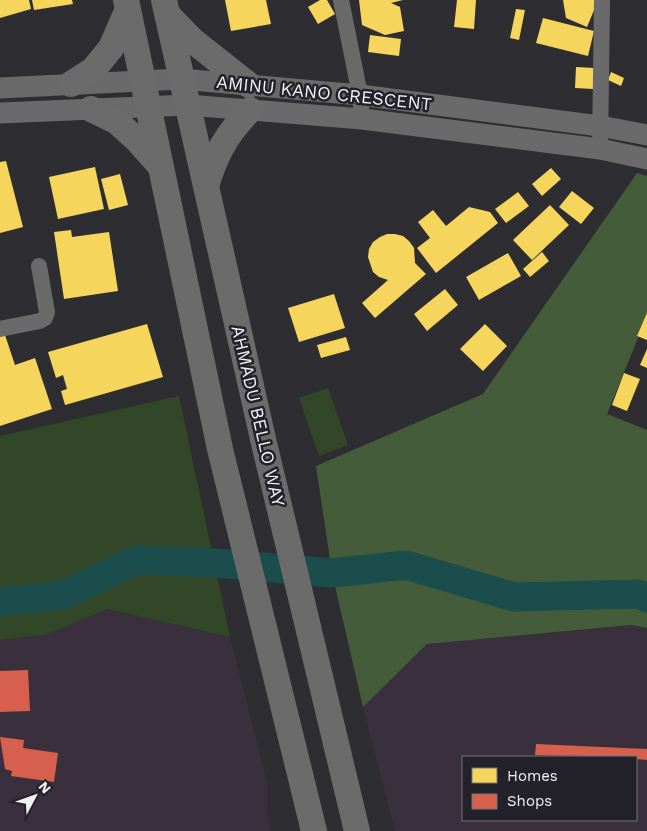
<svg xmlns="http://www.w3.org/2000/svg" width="647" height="831" font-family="'Work Sans',sans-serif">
	<rect width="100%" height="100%" fill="#2e2e32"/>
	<!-- commercial -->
	<path fill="#3a2f3c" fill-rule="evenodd" d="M108 609 230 637 268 786 267 815 270 831H0V640L45 635Z
		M631 625 647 628V831H395L363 707 426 644ZM463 757H636V820H463Z"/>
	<!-- green -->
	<path fill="#324728" d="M328 388 348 445 319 456 299 398Z
		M179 396 230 637 108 609 45 635 0 640V436Z"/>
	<!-- forest -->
	<path fill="#445c3a" d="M637 173 647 176V316L607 414 647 430V628L631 625 427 644 363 707 332 573 316 466 483 394Z"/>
	<!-- homes -->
	<path fill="#f6d55c" d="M0 0H29L31 9 0 18Z
		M32 0H72L73 4 34 10Z
		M225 0H266L271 24 231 31Z
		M320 0H327L335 14 318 24 308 7Z
		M359 0H403L391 3 400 7 404 31 385 35 362 25Z
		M457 0H476L474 29 454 27Z
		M563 0H596L597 3 587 27 566 18Z
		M516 9 525 10 519 40 510 38Z
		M543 18 594 31 588 56 536 43Z
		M370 35 401 39 399 56 368 52Z
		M576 67 594 68 593 89 575 88Z
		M611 72 624 78 621 86 608 80Z
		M6 161 23 227 0 233V162Z
		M95 167 104 209 58 219 49 177Z
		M551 168 561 179 542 196 532 184Z
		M120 174 128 205 109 210 101 179Z
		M572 191 594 208 581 224 559 207Z
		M518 192 529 206 506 223 495 209Z
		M550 205 569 225 532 260 513 240Z
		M469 207 490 212 498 223 436 273 417 248 430 238 418 222 433 210 446 226Z
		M71 230 72 237 109 232 118 291 64 299 54 232Z
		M387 234H395L403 236 409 241 414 248 415 263 426 274 375 318 362 303 388 280 379 277 373 272 368 257 369 249 373 242 380 237Z
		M542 252 549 261 530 277 523 269Z
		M508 253 521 276 479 300 466 277Z
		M445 289 458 305 427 331 414 314Z
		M334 294 345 328 299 342 288 308Z
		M647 313V340L637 336Z
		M147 324 163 377 65 405 61 391 67 389 63 375 56 378 48 352Z
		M485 324 507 346 483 371 460 349Z
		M5 335 15 365 35 358 52 409 0 426V336Z
		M346 337 350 350 321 358 317 345Z
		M647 349V368L640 365Z
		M624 373 640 379 627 411 612 405Z"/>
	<!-- shops -->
	<path fill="#d6604d" d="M28 670 30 711 0 712V671Z
		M0 737 24 740 23 748 58 753 54 782 11 776 12 771 5 769Z
		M536 744 647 749V760L636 759V757L535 755Z"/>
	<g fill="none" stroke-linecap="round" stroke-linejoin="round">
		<!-- river -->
		<path stroke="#1b4d4d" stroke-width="29" d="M0 602 63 595 137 560 215 563 332 573 406 565 514 597 638 594 647 598"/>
		<!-- minor -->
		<path stroke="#6b6a6a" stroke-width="16" d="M341 0 360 95 362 119
			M600 149 602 0
			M0 329 40 321 45 318 47 312 39 266"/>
		<!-- tertiary -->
		<path stroke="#6b6a6a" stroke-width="21" d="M0 88 181 79 360 95 600 126 647 135
			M0 113 188 105 362 119 600 149 647 159"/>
		<!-- primary -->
		<path stroke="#6c6b6c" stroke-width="26" d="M126 0 220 449 314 831
			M164 0 263 439 357 831
			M167 14 192 40 249 85
			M71 84 93 70 111 48 128 9
			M91 109 116 121 138 141 161 167
			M206 186C216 153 226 135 250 110"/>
	</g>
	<g text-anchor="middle" stroke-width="5" stroke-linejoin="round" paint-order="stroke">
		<!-- street labels -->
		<g font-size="18" fill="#f1f0f5" stroke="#23222a">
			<text transform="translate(324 93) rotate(6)" y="6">AMINU KANO CRESCENT</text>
			<text transform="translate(258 416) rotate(77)" y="6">AHMADU BELLO WAY</text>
		</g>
	</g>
	<!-- legend -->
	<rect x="462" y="756" width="175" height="65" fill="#23222a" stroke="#75747b"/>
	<rect x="472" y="768" width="25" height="15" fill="#f6d55c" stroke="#75747b"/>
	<text x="507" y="781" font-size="15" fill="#f1f0f5">Homes</text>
	<rect x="472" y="794" width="25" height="15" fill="#d6604d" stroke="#75747b"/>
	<text x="507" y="806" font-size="15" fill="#f1f0f5">Shops</text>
	<!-- north arrow -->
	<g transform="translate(35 796) rotate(49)" stroke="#23222a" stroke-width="4" paint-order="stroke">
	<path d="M0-4L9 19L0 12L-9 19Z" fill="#f1f0f5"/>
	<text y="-8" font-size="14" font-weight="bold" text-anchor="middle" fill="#f1f0f5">N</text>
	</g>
</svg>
